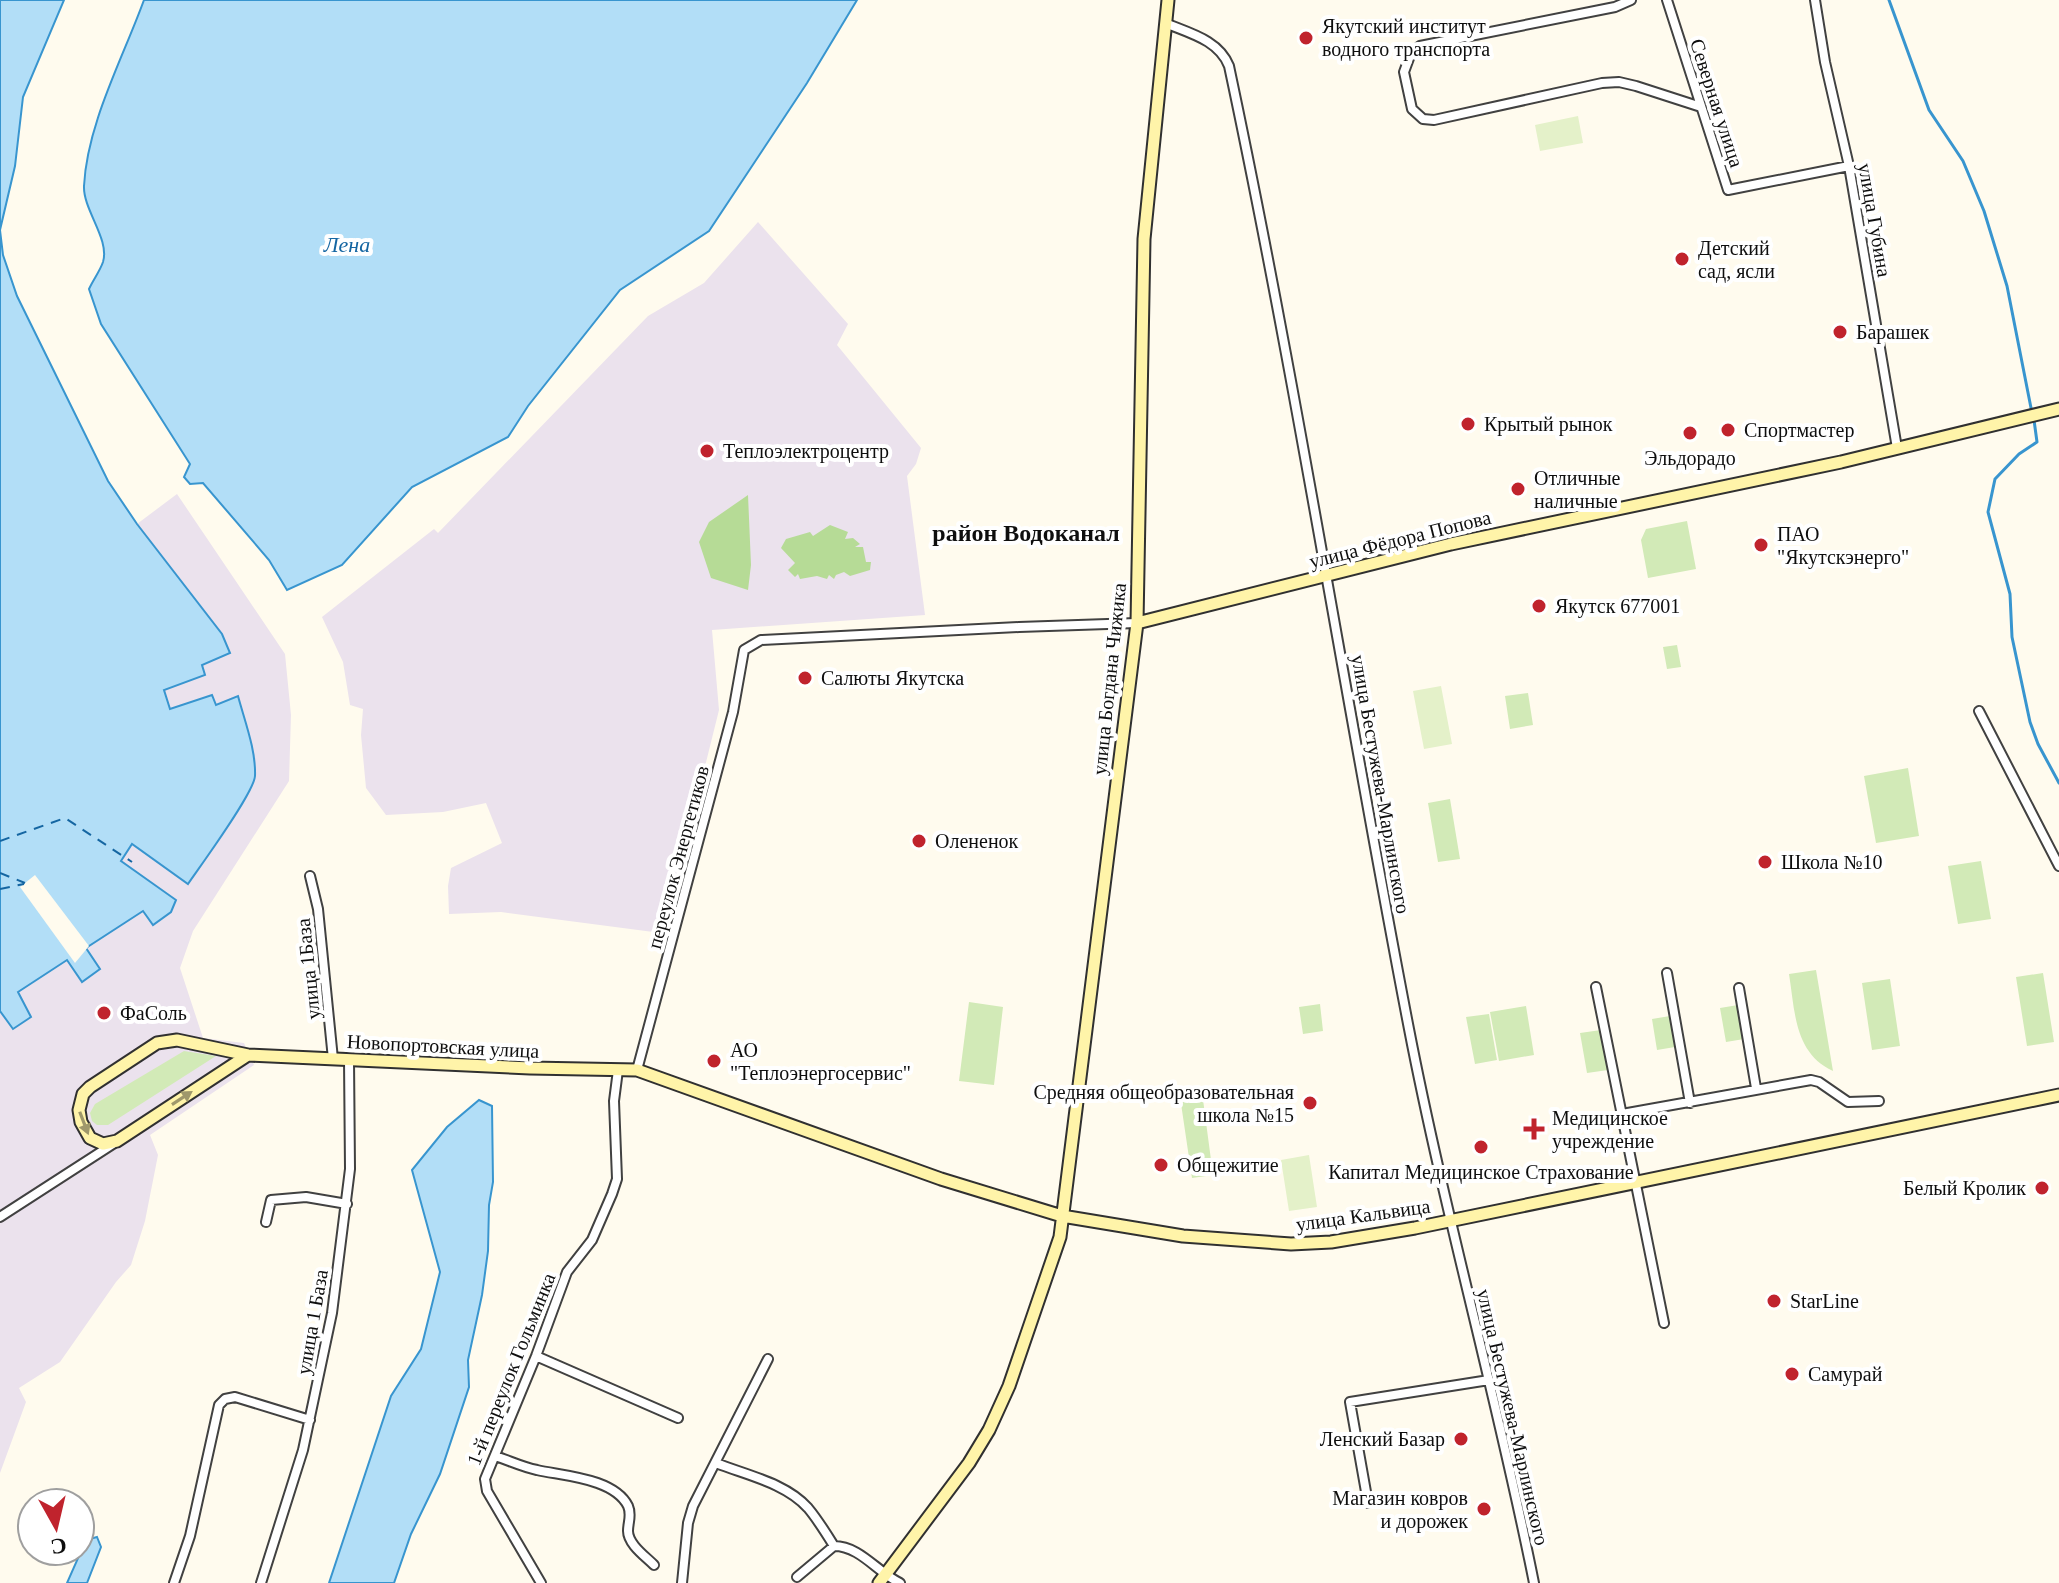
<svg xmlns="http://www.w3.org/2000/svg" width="2059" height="1583" font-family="'Times New Roman',serif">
	<rect width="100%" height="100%" fill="#fffbee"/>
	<!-- industrial -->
	<path fill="#ebe2ed" d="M758 222 848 324 837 345 921 448 916 464 907 476 925 615 712 630 719 710 683 855 661 933 501 912 449 914 448 886 451 868 502 843 486 803 443 812 386 815 366 788 361 735 363 709 350 705 343 662 322 617 434 529 438 533 648 316 704 283Z
		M177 494 285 654 291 715 289 781 193 931 180 968 203 1038 244 1043 254 1065 150 1135 158 1155 145 1221 131 1265 116 1282 60 1362 19 1388 26 1402 0 1473V1493V1011L12 1029 17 992 67 960 81 982 85 948 143 910 176 900 120 861 132 843 188 883 224 832 216 705 212 695 170 709 164 690 205 674 175 574 137 524Z"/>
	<!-- green -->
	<path fill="#d2eab7" d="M1687 521 1696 569 1648 578 1641 540 1646 529Z
		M1677 645 1681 667 1667 669 1663 647Z
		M1528 693 1533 725 1510 729 1505 696Z
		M1908 768 1919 836 1876 843 1864 776Z
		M1450 799 1460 859 1438 862 1428 803Z
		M1981 861 1991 919 1958 924 1948 866Z
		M1816 970 1833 1071C1794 1053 1795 1011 1789 974Z
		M2043 973 2054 1042 2027 1046 2016 977Z
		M1890 979 1900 1046 1872 1050 1862 983Z
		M969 1002 1003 1007 994 1085 959 1081Z
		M1320 1004 1323 1031 1303 1034 1299 1007Z
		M1738 1005 1744 1039 1726 1042 1720 1008Z
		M1526 1006 1534 1055 1499 1061 1490 1012Z
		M1489 1014 1497 1060 1475 1064 1466 1017Z
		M1670 1016 1675 1047 1657 1050 1652 1019Z
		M1601 1030 1608 1070 1587 1073 1580 1033Z
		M184 1051 216 1056 108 1125H97L92 1121 90 1113 95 1104Z
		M1179 1090 1202 1092 1213 1175 1192 1178Z"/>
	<!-- forest -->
	<path fill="#b6db96" d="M748 495 751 565 748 590 711 578 699 542 709 522Z
		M830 525 848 532 845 539 853 538 860 544 855 547H863L866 562H871L870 570 850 576 844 572 836 575 834 579 829 575 827 579 817 576 800 579 798 574 795 577 788 570 795 563 781 548 786 539 810 532 813 536Z"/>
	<!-- pitch -->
	<path fill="#e4f1c9" d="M1578 116 1583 143 1540 151 1535 125Z
		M1441 686 1452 744 1424 749 1413 691Z
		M1309 1155 1317 1207 1289 1211 1281 1160Z"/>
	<!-- water -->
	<path fill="#b2def7" stroke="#3895cf" stroke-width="2" d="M0 0H64L23 97 15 166 0 230 3 255 17 296 108 481 137 524 222 634 230 653 202 665 205 675 164 690 170 709 212 695 216 705 238 696C245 722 256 750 255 776 254 793 201 865 188 884L132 844 121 861 176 900 171 912 153 925 143 911 86 948 100 969 82 982 67 960 18 992 31 1017 13 1029 0 1011Z
		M144 0H857L807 83 709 231 620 290 528 406 508 437 412 487 342 565 287 590 269 560 203 483 190 484 184 477 190 464 101 324 89 289C93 280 100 271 103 262 110 239 83 210 84 186 87 124 123 58 144 0Z
		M479 1100 492 1106 493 1182 489 1205 488 1251 482 1295 468 1360 469 1387 440 1474 411 1534 394 1583H329L391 1396 421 1349 440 1272 412 1170 447 1127Z
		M97 1537 101 1547 87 1583H67L86 1540Z"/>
	<!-- pier -->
	<path fill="#fffbee" d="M35 875 89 946 75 963 20 887Z"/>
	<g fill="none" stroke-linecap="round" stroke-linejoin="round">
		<!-- stream -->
		<path stroke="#3895cf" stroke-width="3" d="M1889 0 1929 110 1963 161 1984 211 2007 286 2032 413
			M2034 420 2037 442 2019 454 1995 479 1988 512 2010 594 2012 637 2030 722 2038 744 2059 783"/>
		<!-- ferry -->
		<path stroke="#1566a2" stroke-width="2" stroke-dasharray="10 8" stroke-linecap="butt" d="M0 841 65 818 132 862
			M0 873 25 883
			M0 889 24 884"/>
		<!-- street casing -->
		<g stroke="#414141" stroke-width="12">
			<path id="street" d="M1631 0 1615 7 1420 46 1411 53 1404 72 1412 109 1423 119 1434 120 1602 83 1619 82 1636 86 1701 107
				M1667 0 1728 190 1849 166
				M1815 0 1825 62 1849 166 1897 448
				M1165 23C1189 33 1219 40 1229 66 1297 386 1347 709 1409 1029 1445 1215 1497 1397 1534 1583
				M1979 711 2059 866
				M310 876 318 909 333 1059
				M1667 973 1690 1103
				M1596 987 1664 1323
				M1739 988 1756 1088
				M637 1070 733 712 744 650 761 640 1019 627 1137 623
				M1622 1114 1811 1080 1819 1082 1848 1102 1879 1101
				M0 1217 113 1144
				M266 1222 271 1200 306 1197 347 1204
				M536 1356 678 1418
				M495 1456C508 1460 522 1467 537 1470 563 1476 614 1478 628 1506 632 1515 628 1522 628 1531 628 1544 645 1556 654 1565
				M716 1463C746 1475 786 1483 808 1508 818 1520 826 1533 834 1546 860 1546 877 1572 900 1583
				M1368 1503 1350 1402 1489 1380
				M797 1577 834 1546
				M174 1583 190 1536 219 1405 225 1399 235 1397 310 1420
				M261 1583 303 1450 332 1313 350 1169 349 1060
				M541 1583 487 1491 485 1479 536 1356 567 1272 592 1240 612 1194 617 1179 614 1101 618 1070
				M682 1583 688 1523 693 1506 768 1359"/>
		</g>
		<!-- secondary casing -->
		<g stroke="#303030" stroke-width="15">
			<path id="secondary" d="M1137 623 1451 544 1841 462 2059 409
				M248 1055 117 1141 103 1144 90 1138 81 1122 79 1110 83 1094 90 1087 157 1043 177 1040 248 1055 530 1068 637 1070 941 1179 1062 1216 1183 1236 1291 1244 1331 1242 1415 1228 2059 1095
				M879 1583 969 1463 989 1430 1009 1386 1060 1237 1137 623 1144 239 1168 0"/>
		</g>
		<!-- street -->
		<use href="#street" stroke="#fff" stroke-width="8"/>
		<!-- secondary -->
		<use href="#secondary" stroke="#fff4a9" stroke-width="11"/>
	</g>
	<!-- one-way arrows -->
	<defs><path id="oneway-solid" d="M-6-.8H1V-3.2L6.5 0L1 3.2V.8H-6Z" transform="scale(2)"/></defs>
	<g fill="#9f986b">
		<use href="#oneway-solid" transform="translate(182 1098) rotate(-33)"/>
		<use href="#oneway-solid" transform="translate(84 1123) rotate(69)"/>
	</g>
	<!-- markers -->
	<g fill="#c0232d" stroke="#fff" stroke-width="3">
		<circle cx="1306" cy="38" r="8"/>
		<circle cx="1682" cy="259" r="8"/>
		<circle cx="1840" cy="332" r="8"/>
		<circle cx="1468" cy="424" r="8"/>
		<circle cx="1728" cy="430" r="8"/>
		<circle cx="1690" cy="433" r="8"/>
		<circle cx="707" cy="451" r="8"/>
		<circle cx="1518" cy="489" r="8"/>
		<circle cx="1761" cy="545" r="8"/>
		<circle cx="1539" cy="606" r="8"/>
		<circle cx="805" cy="678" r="8"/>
		<circle cx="919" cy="841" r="8"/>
		<circle cx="1765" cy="862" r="8"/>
		<circle cx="104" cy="1013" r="8"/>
		<circle cx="714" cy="1061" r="8"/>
		<circle cx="1310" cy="1103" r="8"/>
		<path d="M1530 1117h8v8h8v8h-8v8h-8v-8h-8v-8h8z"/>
		<circle cx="1481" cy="1147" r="8"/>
		<circle cx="1161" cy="1165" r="8"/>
		<circle cx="2042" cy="1188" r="8"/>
		<circle cx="1774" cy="1301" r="8"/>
		<circle cx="1792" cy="1374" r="8"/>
		<circle cx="1461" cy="1439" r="8"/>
		<circle cx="1484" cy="1509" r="8"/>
	</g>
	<g text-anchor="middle" stroke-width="8" stroke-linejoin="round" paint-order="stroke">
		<!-- poi labels -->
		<g font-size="20" fill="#0e0e0e" stroke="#fff" text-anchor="start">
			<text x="1322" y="33">Якутский институт<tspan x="1322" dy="23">водного транспорта</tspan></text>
			<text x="1698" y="255">Детский<tspan x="1698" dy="23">сад, ясли</tspan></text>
			<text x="1856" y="339">Барашек</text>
			<text x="1484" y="431">Крытый рынок</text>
			<text x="1744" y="437">Спортмастер</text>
			<text x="723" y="458">Теплоэлектроцентр</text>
			<text x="1690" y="465" text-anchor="middle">Эльдорадо</text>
			<text x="1534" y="485">Отличные<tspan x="1534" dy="23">наличные</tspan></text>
			<text x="1777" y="541">ПАО<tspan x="1777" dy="23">"Якутскэнерго"</tspan></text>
			<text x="1555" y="613">Якутск 677001</text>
			<text x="821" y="685">Салюты Якутска</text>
			<text x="935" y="848">Олененок</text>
			<text x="1781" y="869">Школа №10</text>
			<text x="120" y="1020">ФаСоль</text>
			<text x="730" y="1057">АО<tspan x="730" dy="23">"Теплоэнергосервис"</tspan></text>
			<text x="1294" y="1099" text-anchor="end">Средняя общеобразовательная<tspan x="1294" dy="23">школа №15</tspan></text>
			<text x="1552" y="1125">Медицинское<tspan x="1552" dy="23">учреждение</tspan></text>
			<text x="1177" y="1172">Общежитие</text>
			<text x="1481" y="1179" text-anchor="middle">Капитал Медицинское Страхование</text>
			<text x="2026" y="1195" text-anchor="end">Белый Кролик</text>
			<text x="1790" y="1308">StarLine</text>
			<text x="1808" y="1381">Самурай</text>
			<text x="1445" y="1446" text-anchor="end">Ленский Базар</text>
			<text x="1468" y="1505" text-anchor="end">Магазин ковров<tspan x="1468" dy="23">и дорожек</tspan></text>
		</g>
		<!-- street labels -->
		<g font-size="20" fill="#0e0e0e" stroke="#fff">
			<text transform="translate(1717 103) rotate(72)" y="7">Северная улица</text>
			<text transform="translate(1875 220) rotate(80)" y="7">улица Губина</text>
			<text transform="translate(1400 539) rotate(-14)" y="7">улица Фёдора Попова</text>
			<text transform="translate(1109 679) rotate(-84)" y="7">улица Богдана Чижика</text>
			<text transform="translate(1381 784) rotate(80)" y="7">улица Бестужева-Марлинского</text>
			<text transform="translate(678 857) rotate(-75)" y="7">переулок Энергетиков</text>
			<text transform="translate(308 969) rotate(-96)" y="7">улица 1База</text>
			<text transform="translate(443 1046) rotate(3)" y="7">Новопортовская улица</text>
			<text transform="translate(1363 1215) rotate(-8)" y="7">улица Кальвица</text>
			<text transform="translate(312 1322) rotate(-80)" y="7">улица 1 База</text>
			<text transform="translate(511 1369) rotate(-68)" y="7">1-й переулок Гольминка</text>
			<text transform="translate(1513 1417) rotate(77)" y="7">улица Бестужева-Марлинского</text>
		</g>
		<!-- water labels -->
		<g font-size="22" font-style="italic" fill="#1566a2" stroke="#fff">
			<text x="347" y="252">Лена</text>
		</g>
		<!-- quarter labels -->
		<g font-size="24" font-weight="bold" fill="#0e0e0e" stroke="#fff">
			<text x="1026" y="541">район Водоканал</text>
		</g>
	</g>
	<!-- north arrow -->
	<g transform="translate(56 1527) rotate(172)"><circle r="38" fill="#ffffff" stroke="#9f9f9f" stroke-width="2"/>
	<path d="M0-6L14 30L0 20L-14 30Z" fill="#c0232d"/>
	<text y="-12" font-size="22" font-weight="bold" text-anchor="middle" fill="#0e0e0e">С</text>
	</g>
</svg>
